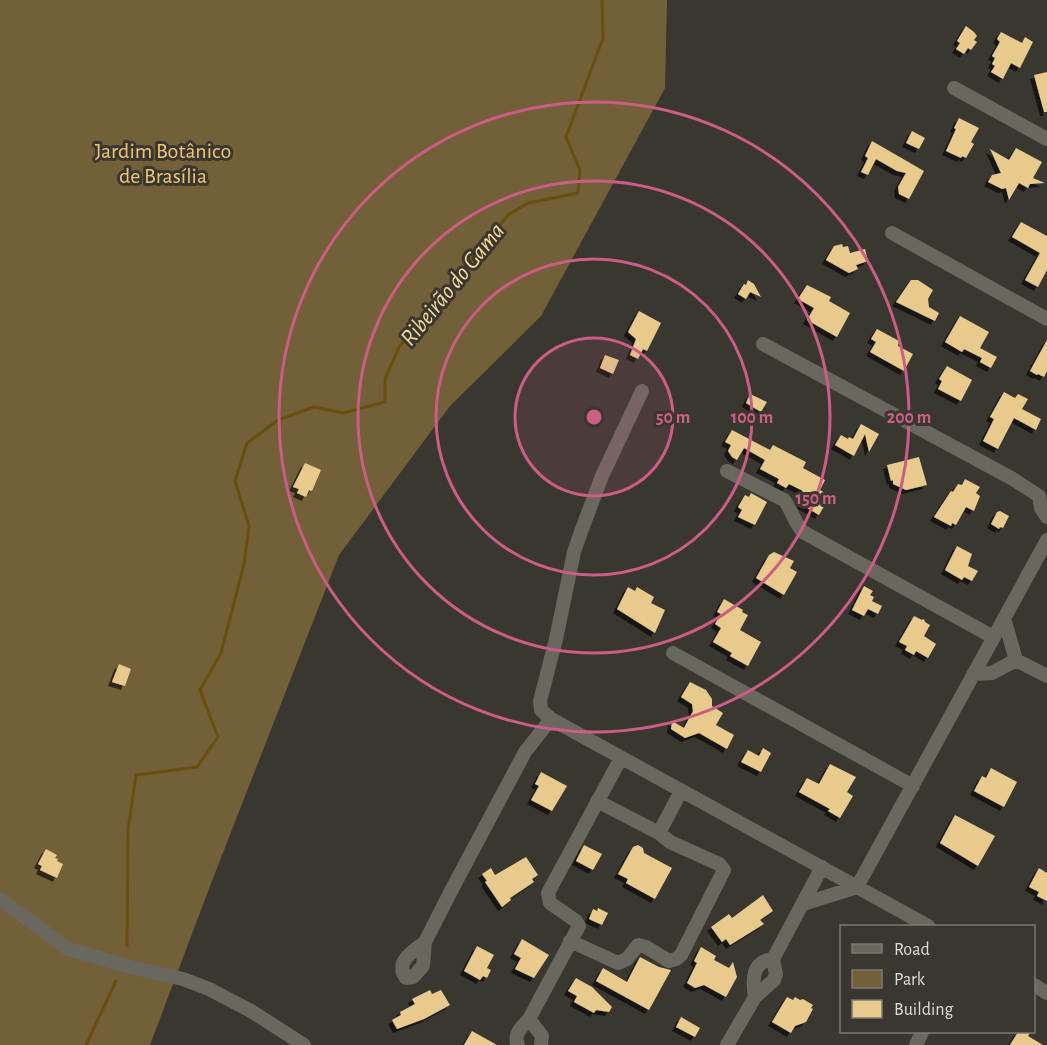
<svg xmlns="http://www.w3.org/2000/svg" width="1047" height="1045" font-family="'Alegreya Sans',sans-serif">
	<defs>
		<filter id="shadow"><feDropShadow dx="-4" dy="4" stdDeviation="0" flood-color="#0009"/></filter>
	</defs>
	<rect width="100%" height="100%" fill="#3a3730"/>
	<!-- green -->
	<path fill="#736038" d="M0 0H667L665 88 541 316 450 406 339 555 210 886 150 1045H0Z"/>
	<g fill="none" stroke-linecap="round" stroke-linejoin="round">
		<!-- stream -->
		<path stroke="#694e0d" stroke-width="3" d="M127 946 128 830 136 775 197 767 218 737 200 690 221 653 244 564 249 526 235 481 247 443 278 420 314 407 343 413 385 402V379L399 347 508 215 528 203 578 193 580 170 566 137 603 38 602 0
			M86 1045 116 981"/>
	</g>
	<!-- building -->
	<path fill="#e8ca8d" filter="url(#shadow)" d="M966 26 974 32 977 36 974 40 977 42 971 50 968 48 964 54 956 49 960 43 957 41Z
		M1001 32 1022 43 1025 37 1033 42 1020 68 1011 63 1003 79 991 72 995 66 992 64 995 58 992 56 1000 42 997 39Z
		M1047 72V112H1044L1034 75Z
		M959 118 979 128 971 142 974 144 966 158 962 156 961 158 946 151 956 129 954 128Z
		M912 131 925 138 919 149 906 143Z
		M872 141 924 171 909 199 899 194 898 187 906 173 897 171 876 159 868 175 861 172 868 158 865 156Z
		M1016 148 1042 162 1033 178 1045 183 1030 184 1028 188 1019 183 1009 200 1006 188 1002 189 988 182 992 175 1001 173 990 149 1009 160Z
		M1021 222 1047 236V270L1038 287 1025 280 1040 253 1012 237Z
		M842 244 843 247 848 246 850 253 865 249 868 261 856 265 858 269 849 273 826 260 834 246Z
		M748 280 754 284 761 297 750 292 746 299 738 294 744 284 746 285Z
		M911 280H918L933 290 928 299 929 307 939 313 935 321 896 302Z
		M807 285 831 297 829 301 850 313 837 337 807 320 814 308 798 299Z
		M639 311 661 323 647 351 643 349 638 359 630 355 636 339 628 332Z
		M960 316 989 332 980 348 997 357 991 368 980 362 982 358 964 349 962 352 945 342Z
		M877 329 899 341 898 346 913 354 904 371 870 352 876 342 871 339Z
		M1047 340V371L1044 377 1038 374 1037 375 1030 371Z
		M605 355 619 360 613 374 600 368Z
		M947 366 972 380 961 401 938 389 942 381 939 379Z
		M1004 392 1015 398 1018 394 1028 399 1022 409 1041 419 1036 430 1014 418 998 449 983 441 994 419 990 417Z
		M750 394 767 402 761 412 746 403Z
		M861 424 879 434 869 452 865 434 854 456 835 445 841 435 848 439 849 437 853 439Z
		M732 430 770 450 773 445 806 462 803 468 825 480 820 490 830 496 819 515 797 502 803 491 789 484 786 488 777 483 779 479 760 469 765 460 744 448 737 460 732 457 728 451 731 445 725 442Z
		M919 457 927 485 906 490 893 484V480L891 481 887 465Z
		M305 463 321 470 312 491 309 490 306 497 297 493 299 489 293 487Z
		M965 479 980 487 976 493 980 496 974 511 966 507 956 525 952 523 951 526 934 517 951 491 953 492 958 484 962 485Z
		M751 493 767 502 755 525 738 517 742 510 738 507 745 495 749 497Z
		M1000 511 1009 516 1003 528 1000 527 999 529 991 524 997 512Z
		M957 546 972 554 968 566 978 571 972 581 964 577 962 580 945 570Z
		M774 552 794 561 790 568 797 572 784 595 756 578 769 555Z
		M864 586 873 591 870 595 874 597 872 601 882 606 878 614 868 609 864 616 852 610Z
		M628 587 635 591 637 587 654 597 651 603 665 610 655 633 617 609Z
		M724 599 743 610 742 612 748 615 740 630 761 642 748 666 730 656 732 653 713 642 721 628 715 624 721 614 717 612Z
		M914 616 922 620 924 619 925 622 930 625 924 636 936 644 928 658 916 651 914 655 905 650 907 646 899 642Z
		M119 664 131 669 125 686 112 682Z
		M690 682 706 690 712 699V706L723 713 716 725 734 735 727 749 699 733 685 738 671 729 672 721 684 728 693 711 692 704 681 697Z
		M763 748 771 753 761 772 741 762 748 750 759 756Z
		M830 764 856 777 847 792 853 796 840 818 828 811 830 809 799 792 807 778 819 784Z
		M991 768 1017 782 1004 807 974 791 982 776 986 778Z
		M541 772 567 786 552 811 531 800 539 786 535 784Z
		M955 815 995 836 978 866 940 843Z
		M584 845 602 854 593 870 576 861Z
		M638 845 643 848 644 853 672 868 655 899 626 883 628 879 618 874 633 847Z
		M46 849 57 855 55 858 58 859 57 861 63 864 57 878 40 870 42 866 38 864Z
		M526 857 538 875 532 879 534 882 510 898 511 900 502 907 485 882 487 881 482 874 491 868 495 875Z
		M1039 868 1047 873V901L1037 896 1039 892 1029 887Z
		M763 895 773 911 760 920 764 924 730 945 726 939 722 942 711 927 729 914 732 918Z
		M598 908 608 913 602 925 589 919 593 909 597 911Z
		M522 939 549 955 534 978 515 969 521 958 514 954Z
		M477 946 494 955 487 968 491 970 487 978 483 976 480 980 464 971Z
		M701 947 716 956 714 960 729 968 733 962 737 977 726 997 704 985 695 988 687 983 697 963 694 961Z
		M640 957 659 967 671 970 649 1010 596 981 603 968 627 982Z
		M576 978 592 987 612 1007 609 1012 596 1010 594 1013 574 1002 577 996 568 991Z
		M430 990 432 994 441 990 450 1005 424 1019 397 1029 392 1020 401 1015 400 1012 415 1004 412 999Z
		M787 997 793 1000 795 997 800 1000 803 999 813 1005 811 1008 813 1009 806 1022 795 1026 791 1033 772 1022Z
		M681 1017 700 1028 695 1037 676 1027Z
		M472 1031 497 1045H464Z
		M1018 1032H1031L1028 1036 1043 1045H1010Z"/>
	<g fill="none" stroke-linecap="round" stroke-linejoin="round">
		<!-- minor -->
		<path stroke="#6a675f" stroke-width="14" d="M954 88 1047 139
			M892 233 1047 319
			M763 344 1013 479 1039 496
			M642 391 602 476 582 529 574 552 556 639 540 701 541 710 551 719 928 926
			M727 471 784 500C792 510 794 522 803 532L993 637
			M1039 496 1041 508 1047 517
			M1004 618 1016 660 1047 676
			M673 653 913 786
			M973 674 992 673 1016 660
			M597 801 659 833
			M0 899 68 949 134 968 183 979 209 989 251 1011 304 1045
			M803 904 857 887 1047 540
			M570 941 618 963 627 959 638 945 646 947 669 961 676 959 681 955 724 870 719 864 670 842 659 833 681 791
			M425 942C413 952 394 961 406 978L413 977 423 966 425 942 451 891 525 752 551 719
			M1034 985 1047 993
			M755 997C752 980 752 961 773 959
			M518 1045C513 1034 522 1027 529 1019
			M541 1045 542 1036 529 1019 579 926 576 921 550 903 548 893 621 758
			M727 1045 755 997 774 980 776 974 773 959 822 867
			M916 1045 922 1032"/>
	</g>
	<!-- distance rings -->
	<circle cx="594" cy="417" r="79" fill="#cc5d86" fill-opacity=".12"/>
	<g fill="none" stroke="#cc5d86" stroke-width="3">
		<circle cx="594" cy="417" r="79"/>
		<circle cx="594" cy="417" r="158"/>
		<circle cx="594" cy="417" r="236"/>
		<circle cx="594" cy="417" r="315"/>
	</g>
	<g text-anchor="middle" stroke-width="6" stroke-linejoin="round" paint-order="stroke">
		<!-- park labels -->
		<g font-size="22" fill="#eec670" stroke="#3a3730">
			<text x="163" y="158">Jardim Botânico<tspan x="163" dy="25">de Brasília</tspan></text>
		</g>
		<!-- water labels -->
		<g font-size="24" font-style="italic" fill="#fcdc99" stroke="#3a3730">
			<text transform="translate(452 284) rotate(-51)" y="8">Ribeirão do Gama</text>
		</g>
	</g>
	<circle cx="594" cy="417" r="9" fill="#cc5d86" stroke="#3a3730" stroke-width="3"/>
	<g font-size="18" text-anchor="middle" font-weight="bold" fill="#cc5d86" stroke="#3a3730" stroke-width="6" stroke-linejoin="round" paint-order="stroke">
		<text x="673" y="423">50 m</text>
		<text x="752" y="423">100 m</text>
		<text x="909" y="423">200 m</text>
		<text x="816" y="504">150 m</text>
	</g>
	<!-- legend -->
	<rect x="840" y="925" width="195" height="108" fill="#3a3730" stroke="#7c7973" stroke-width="1.5"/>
	<rect x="852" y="944" width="30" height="9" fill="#6a675f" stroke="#7c7973" stroke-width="1.5"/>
	<text x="894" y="955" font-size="18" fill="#dedcd7">Road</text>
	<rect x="852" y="970" width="30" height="18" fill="#736038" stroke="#7c7973" stroke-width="1.5"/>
	<text x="894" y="985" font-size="18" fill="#dedcd7">Park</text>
	<rect x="852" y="1000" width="30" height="18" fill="#e8ca8d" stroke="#7c7973" stroke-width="1.5"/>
	<text x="894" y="1015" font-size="18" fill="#dedcd7">Building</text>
</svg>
